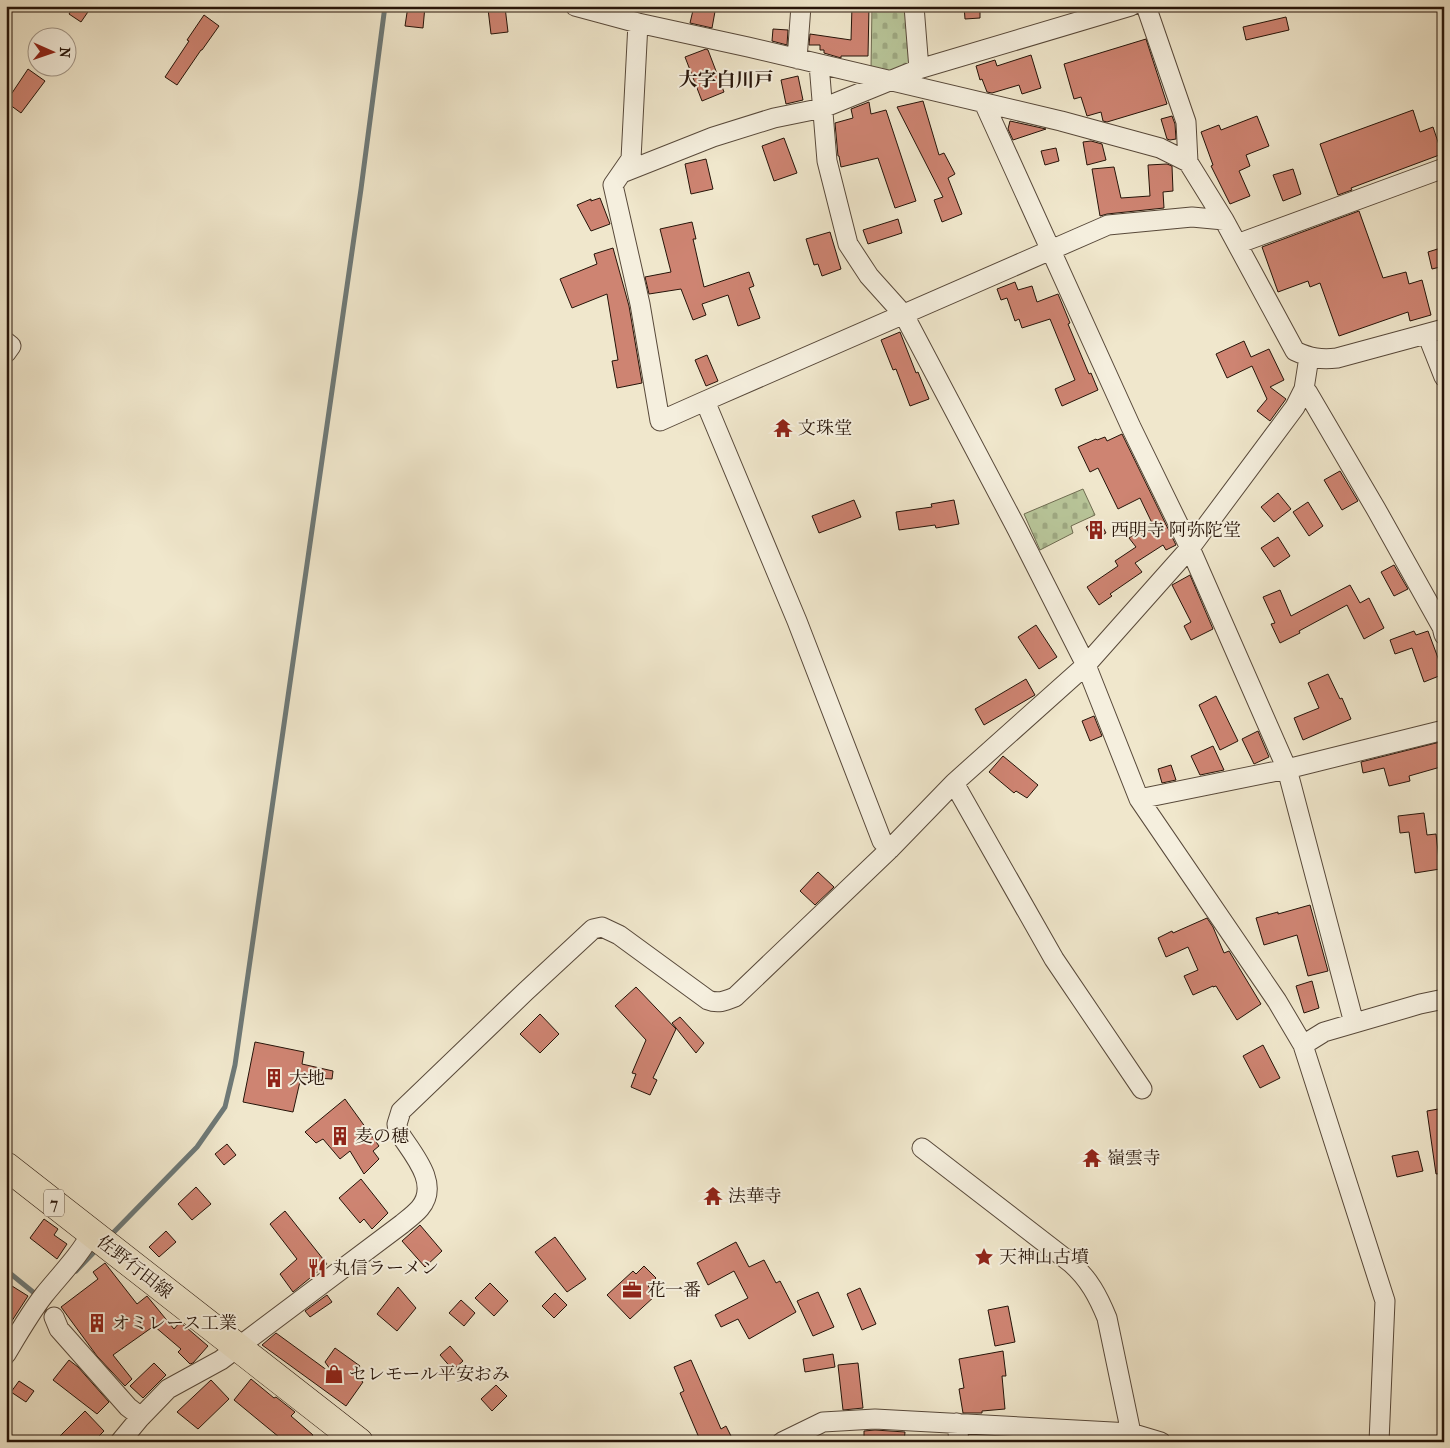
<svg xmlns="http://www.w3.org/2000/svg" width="1450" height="1448" font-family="'IM FELL French Canon','Noto Serif JP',serif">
	<defs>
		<pattern id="cemetery-stones" width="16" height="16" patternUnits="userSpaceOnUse" patternTransform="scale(1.25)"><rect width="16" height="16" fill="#b8c599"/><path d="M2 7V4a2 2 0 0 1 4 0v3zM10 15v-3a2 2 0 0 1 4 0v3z" fill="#9ea882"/></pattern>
	</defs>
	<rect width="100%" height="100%" fill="#f0e7cc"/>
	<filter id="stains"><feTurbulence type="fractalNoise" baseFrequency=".004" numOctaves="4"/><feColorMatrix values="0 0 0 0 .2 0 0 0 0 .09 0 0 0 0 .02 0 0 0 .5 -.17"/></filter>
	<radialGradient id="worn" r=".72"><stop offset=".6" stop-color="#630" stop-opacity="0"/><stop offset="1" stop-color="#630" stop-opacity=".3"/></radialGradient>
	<!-- cemetery -->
	<path fill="url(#cemetery-stones)" stroke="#6f6c51" d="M872 6H908L912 65 887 76 871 69Z
		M1083 489 1095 515 1071 526 1073 533 1040 550 1024 514Z"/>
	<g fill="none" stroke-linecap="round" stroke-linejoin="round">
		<!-- stream -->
		<path stroke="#6e7977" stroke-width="5" d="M109 1237 197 1147 225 1107 235 1065 361 189 385 6
			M6 1270 33 1292
			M76 1271 98 1248
			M6 1370 12 1358"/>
	</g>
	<!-- building -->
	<path fill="#ce8472" stroke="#261409" d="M74 6H92L81 22 69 14Z
		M408 6H425L423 28 405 26Z
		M694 6H716L712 28 690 23Z
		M852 6H869L868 56H841V58L824 53V50H820V45H809L810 34 851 40Z
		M964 6H980V18L965 19Z
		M505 7 508 32 491 34 488 9Z
		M204 15 219 26 202 50H201L177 85 165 77 189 41 187 40Z
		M1286 17 1289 30 1246 40 1243 27Z
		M773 29 788 30 787 45 772 41Z
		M1146 39 1167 104 1107 122 1103 121 1101 112 1087 116 1081 97 1074 99 1064 64Z
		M706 49 708 50 724 92 702 101 685 57Z
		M1031 55 1041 88 1022 94 1019 85 992 93 987 92 982 79 980 80 976 66 995 60 997 66Z
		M28 69 45 81 21 113 6 102Z
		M798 76 803 100 786 104 781 80Z
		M923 101 939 155 944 153 955 174 948 178 962 214 942 222 934 200 943 197 897 107Z
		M869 102 871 114 886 110 916 201 895 208 878 158 841 167 839 156H838L835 123 853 118 851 109Z
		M1413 110 1420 132 1433 127 1442 154 1351 188 1352 190 1338 195 1320 144Z
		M1172 116 1175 124 1176 139 1170 140 1167 139 1161 119Z
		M1257 116 1269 146 1246 155 1250 166 1239 171 1250 196 1230 204 1211 166 1213 165 1201 132 1219 125 1221 130Z
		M1010 121 1046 129 1013 140 1008 129Z
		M784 138 797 173 774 181 762 146Z
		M1091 141 1102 144 1106 160 1087 165 1083 142Z
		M1056 148 1059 161 1045 165 1041 151Z
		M706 159 713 189 691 194 685 164Z
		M1167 164 1172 166 1173 191 1163 192 1164 208 1107 214 1100 216 1092 169 1114 167 1121 198 1150 196 1148 165Z
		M1293 169 1301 194 1283 201 1273 175Z
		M600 198 610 224 591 231 577 205 591 199V201Z
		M1359 211 1383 278 1406 272 1409 284 1422 280 1431 315 1410 321 1408 312 1339 336 1320 283 1310 287 1308 281 1278 292 1262 247Z
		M898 219 902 233 868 244 863 230Z
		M692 222 696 239H693L704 287 749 272 754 286 749 288 760 318 738 326 728 295 702 304 706 315 693 320 681 289 649 294 645 277 671 272 660 229Z
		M830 232 841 269 822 276 818 264 814 265 806 239Z
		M1444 247V266L1432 269 1428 252Z
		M613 248 629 306 642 383 617 388 612 361 618 360 607 294 572 308 560 279 597 264 594 254Z
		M1015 282 1018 290 1032 286 1037 302 1058 294 1070 323 1068 324 1089 374 1091 373 1098 390 1062 406 1055 389 1075 380 1050 319 1022 328 1019 319 1015 321 1007 298 1001 300 997 289Z
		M900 332 916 373 918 372 929 399 910 406 896 369 893 370 881 340Z
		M1244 341 1251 357 1269 349 1284 380 1270 387 1286 399 1270 421 1257 411 1267 399 1252 366 1227 378 1216 354Z
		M707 355 718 381 706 386 695 360Z
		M1122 434 1176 545 1166 550 1163 545 1135 563 1142 572 1110 594 1112 596 1099 605 1087 587 1118 566 1115 561 1136 547 1129 538 1152 523 1140 498 1118 509 1098 468 1090 472 1078 447 1096 439 1097 440 1105 437 1107 441Z
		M1340 471 1358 501 1342 510 1324 480Z
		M1278 493 1291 509 1274 522 1261 507Z
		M854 500 861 517 819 533 812 516Z
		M954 500 959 524 936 528 935 525 899 530 896 512 932 507 931 504Z
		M1308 502 1323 526 1309 536 1293 512Z
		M1099 520 1106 533 1093 540 1086 527Z
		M1278 537 1290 556 1274 567 1261 548Z
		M1394 565 1408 589 1394 596 1381 572Z
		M1190 575 1213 629 1191 640 1184 626 1191 622 1172 585Z
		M1350 585 1360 603 1369 598 1384 628 1364 639 1347 605 1299 631 1300 633 1280 643 1271 624 1275 623 1263 597 1280 590 1291 616Z
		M1036 625 1057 657 1039 669 1018 637Z
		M1414 631 1416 635 1428 631 1444 674 1424 682 1412 648 1395 654 1390 640Z
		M1328 674 1340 699 1342 698 1351 719 1303 740 1294 718 1319 708 1308 683Z
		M1026 679 1035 695 984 725 975 709Z
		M1216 696 1238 741 1220 750 1199 705Z
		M1094 716 1102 736 1090 741 1082 721Z
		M1258 731 1269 757 1254 764 1242 739Z
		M1440 742 1444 755V766L1409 776 1410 781 1389 786 1384 768 1363 773 1361 762Z
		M1213 746 1224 770 1200 775 1191 756Z
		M1003 756 1038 785 1027 798 1016 791 1014 793 989 772Z
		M1171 765 1176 780 1162 783 1158 769Z
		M1424 813 1427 835 1436 834 1440 869 1415 873 1409 832 1400 833 1398 816Z
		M818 872 834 887 815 905 800 891Z
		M1310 905 1328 971 1308 976 1297 935 1264 945 1256 918 1278 912V914Z
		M1207 918 1213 927 1224 953 1229 951 1261 1004 1237 1020 1216 986 1213 987V986L1193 995 1184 976 1198 970 1188 947 1166 957 1158 938 1172 931 1173 933Z
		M1312 981 1319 1008 1304 1013 1296 986Z
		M636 987 676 1029 653 1078 657 1080 650 1095 631 1087 636 1074 632 1073 646 1040 615 1006Z
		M540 1014 559 1034 540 1053 520 1034Z
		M680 1017 704 1043 696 1053 672 1023Z
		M255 1042 304 1052 302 1064 333 1071 332 1079 301 1077 293 1112 243 1102Z
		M1263 1045 1280 1078 1260 1088 1243 1056Z
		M345 1099 379 1146 373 1151 379 1159 364 1174 350 1151 340 1159 323 1139 316 1143 305 1132Z
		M1444 1108V1173L1436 1174 1427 1111Z
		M227 1144 236 1155 224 1165 215 1154Z
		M1418 1151 1423 1171 1397 1177 1392 1156Z
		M361 1179 388 1213 372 1229 364 1219 360 1223 339 1198Z
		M196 1187 211 1204 192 1220 178 1204Z
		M285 1211 327 1264 293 1292 280 1274 297 1259 270 1224Z
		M44 1219 58 1229 54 1235 67 1244 57 1259 30 1238Z
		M420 1225 442 1251 425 1267 402 1241Z
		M166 1231 176 1242 159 1257 149 1247Z
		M555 1237 586 1279 567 1292 535 1252Z
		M736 1242 749 1267 764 1260 776 1283 780 1281 796 1312 749 1339 738 1319 721 1327 715 1315 748 1298 734 1271 708 1285 697 1263Z
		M105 1263 137 1304 147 1296 174 1329 180 1322 208 1346 193 1363 190 1364 178 1352 181 1349 154 1326 113 1355 132 1379 125 1386 97 1356 61 1307 98 1279 93 1272Z
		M644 1266 656 1278 648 1286 656 1295 630 1319 607 1295 633 1271 636 1274Z
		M490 1283 508 1301 494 1316 475 1298Z
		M12 1286 28 1296 6 1330V1295Z
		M398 1287 416 1308 397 1331 377 1314Z
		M860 1288 876 1324 862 1330 847 1294Z
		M818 1292 834 1327 813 1336 797 1301Z
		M555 1293 567 1305 554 1318 542 1306Z
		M327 1295 332 1302 310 1317 305 1311Z
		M461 1300 475 1313 464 1326 449 1313Z
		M1008 1306 1015 1342 995 1346 988 1310Z
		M276 1333 335 1376 325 1362 335 1348 360 1366 353 1375 363 1382 346 1406 262 1345Z
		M450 1346 463 1361 453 1370 440 1355Z
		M1003 1351 1006 1376H1002L1005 1409 982 1411V1413H963L959 1389 964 1388 959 1359Z
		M833 1354 835 1367 805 1372 803 1359Z
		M69 1360 78 1367 109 1402 97 1414 53 1380Z
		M691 1360 721 1429 726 1426 734 1442H696L700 1440 680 1393 684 1391 674 1367Z
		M154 1363 166 1375 143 1398 130 1386Z
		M858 1363 863 1408 843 1410 838 1365Z
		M251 1379 274 1398 276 1397 295 1412 291 1416 313 1435 307 1442H285L234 1400Z
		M211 1380 229 1399 198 1429 177 1412Z
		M19 1381 34 1391 26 1402 11 1392Z
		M496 1385 507 1396 492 1411 481 1399Z
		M85 1411 104 1431 93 1442H54Z
		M875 1430 905 1432 904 1442H864V1431Z"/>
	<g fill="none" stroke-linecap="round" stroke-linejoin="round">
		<!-- minor casing -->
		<g stroke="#58493a" stroke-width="21">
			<path id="minor" d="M575 6 638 23 748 47 1061 121 1160 148 1188 162 1224 220 1295 351C1310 358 1321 360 1337 358L1444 329
				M1146 6 1186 122 1188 162
				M638 23 631 159 613 185 640 304 660 421 705 401
				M797 59 801 6
				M819 64 827 161 848 244 869 276 904 315 1017 529 1086 665 1139 799 1277 1001 1303 1045 1385 1301 1379 1442
				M919 69 1131 6
				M984 103 1131 427 1190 548 1287 769 1354 1023
				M622 173 713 137 774 118 823 108 919 69 914 6
				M1237 244 1444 168
				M1427 334 1444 377
				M6 342 11 346 6 353
				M1304 389 1308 393 1376 509 1442 627 1444 635
				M1139 799 1287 769 1444 730
				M890 849 882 841 797 621 705 401 1108 225 1192 217 1224 220
				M1303 1045 1324 1032 1420 1004 1444 999
				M1142 1089 1054 959 954 783 1086 665 1190 548 1295 407 1304 389 1309 357
				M922 1148 1071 1263C1089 1279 1098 1296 1107 1318L1131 1433
				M54 1317 59 1329 128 1407 141 1417
				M6 1354C18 1334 30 1313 44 1295 61 1274 80 1255 92 1232
				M957 1423 959 1442
				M120 1442 139 1419 168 1389 221 1360 237 1348 402 1224C408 1219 415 1214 420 1208 441 1183 411 1152 398 1131L397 1124 401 1111 525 992 593 929 602 927 619 935 708 1000C718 1004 725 1001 735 997L890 849 954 783
				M782 1442 823 1422 875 1419 1131 1433 1161 1442"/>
		</g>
		<!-- primary casing -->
		<g stroke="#261409" stroke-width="29">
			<path id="primary" d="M6 1166 359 1442"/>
		</g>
		<!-- minor -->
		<use href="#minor" stroke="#f5efde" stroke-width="19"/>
		<!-- primary -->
		<use href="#primary" stroke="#f0e7cc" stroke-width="28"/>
	</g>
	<!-- icons -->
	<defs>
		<g id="temple-bare" transform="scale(1.5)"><path d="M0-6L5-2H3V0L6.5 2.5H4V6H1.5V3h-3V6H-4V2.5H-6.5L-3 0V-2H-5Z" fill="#8f2418" stroke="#f5efde" stroke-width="2.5" paint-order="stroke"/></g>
		<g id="building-bare" transform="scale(1.5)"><path d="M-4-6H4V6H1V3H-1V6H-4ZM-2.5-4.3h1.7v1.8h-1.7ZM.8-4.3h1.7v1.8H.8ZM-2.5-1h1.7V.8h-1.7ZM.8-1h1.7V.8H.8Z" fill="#8f2418" stroke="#f5efde" stroke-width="2.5" paint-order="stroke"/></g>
		<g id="sight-bare" transform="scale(1.5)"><path d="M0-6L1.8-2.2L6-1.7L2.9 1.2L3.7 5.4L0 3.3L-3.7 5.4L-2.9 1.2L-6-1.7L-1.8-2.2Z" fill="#8f2418" stroke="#f5efde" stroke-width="2.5" paint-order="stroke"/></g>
		<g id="restaurant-bare" transform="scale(1.5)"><path d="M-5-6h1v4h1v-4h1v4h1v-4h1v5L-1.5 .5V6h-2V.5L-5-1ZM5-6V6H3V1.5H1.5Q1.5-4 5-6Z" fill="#8f2418" stroke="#f5efde" stroke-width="2.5" paint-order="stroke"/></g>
		<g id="office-bare" transform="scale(1.5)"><path d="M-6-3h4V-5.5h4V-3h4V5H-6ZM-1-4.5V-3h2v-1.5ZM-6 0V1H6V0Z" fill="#8f2418" stroke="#f5efde" stroke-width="2.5" paint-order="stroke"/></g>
		<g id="shop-bare" transform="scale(1.5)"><path d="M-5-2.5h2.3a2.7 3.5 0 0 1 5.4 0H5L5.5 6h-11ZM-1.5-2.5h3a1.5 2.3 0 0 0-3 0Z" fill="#8f2418" stroke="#f5efde" stroke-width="2.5" paint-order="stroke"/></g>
	</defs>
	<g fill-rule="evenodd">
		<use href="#temple-bare" x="783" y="428"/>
		<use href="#building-bare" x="1096" y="530"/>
		<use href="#building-bare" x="274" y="1078"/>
		<use href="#building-bare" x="340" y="1136"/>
		<use href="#temple-bare" x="1092" y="1158"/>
		<use href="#temple-bare" x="713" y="1196"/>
		<use href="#sight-bare" x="984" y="1257"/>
		<use href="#restaurant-bare" x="317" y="1268"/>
		<use href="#office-bare" x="632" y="1290"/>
		<use href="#building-bare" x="97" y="1323"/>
		<use href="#shop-bare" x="334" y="1374"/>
	</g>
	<g text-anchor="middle" stroke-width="4" stroke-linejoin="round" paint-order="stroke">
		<!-- shield labels -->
		<rect fill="#f5efde" stroke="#645649" stroke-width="1" x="44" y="1189.5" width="20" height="27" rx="4"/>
		<g font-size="16" font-weight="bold" fill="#261409">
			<text x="54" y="1209">7</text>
		</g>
		<!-- poi labels -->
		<g font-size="18" fill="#261409" stroke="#f5efde" text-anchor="start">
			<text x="798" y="434">文珠堂</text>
			<text x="1111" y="536">西明寺 阿弥陀堂</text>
			<text x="289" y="1084">大地</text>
			<text x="355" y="1142">麦の穂</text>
			<text x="1107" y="1164">嶺雲寺</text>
			<text x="728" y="1202">法華寺</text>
			<text x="999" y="1263">天神山古墳</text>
			<text x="332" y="1274">丸信ラーメン</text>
			<text x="647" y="1296">花一番</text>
			<text x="112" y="1329">オミレース工業</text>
			<text x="349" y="1380">セレモール平安おみ</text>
		</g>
		<!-- street labels -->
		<g font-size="18" fill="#261409" stroke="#f5efde">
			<text transform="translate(135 1267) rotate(38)" y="6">佐野行田線</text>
		</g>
		<!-- neighbourhood labels -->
		<g font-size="19" font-weight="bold" fill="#261409" stroke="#f5efde">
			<text x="726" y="86">大字白川戸</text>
		</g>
	</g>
	<!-- margin -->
	<rect width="1450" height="1448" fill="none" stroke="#f0e7cc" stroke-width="25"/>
	<rect x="8" y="8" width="1435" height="1433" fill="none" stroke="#261409" stroke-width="2.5"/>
	<rect x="12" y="12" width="1425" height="1423" fill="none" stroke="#261409"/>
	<!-- north arrow -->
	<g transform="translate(52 52) rotate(92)"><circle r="24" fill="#f5efde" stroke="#a29789"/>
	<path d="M0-4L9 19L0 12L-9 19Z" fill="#8f2418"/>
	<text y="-8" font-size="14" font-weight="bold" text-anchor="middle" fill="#261409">N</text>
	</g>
	<rect width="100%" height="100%" filter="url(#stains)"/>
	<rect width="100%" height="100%" fill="url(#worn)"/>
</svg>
